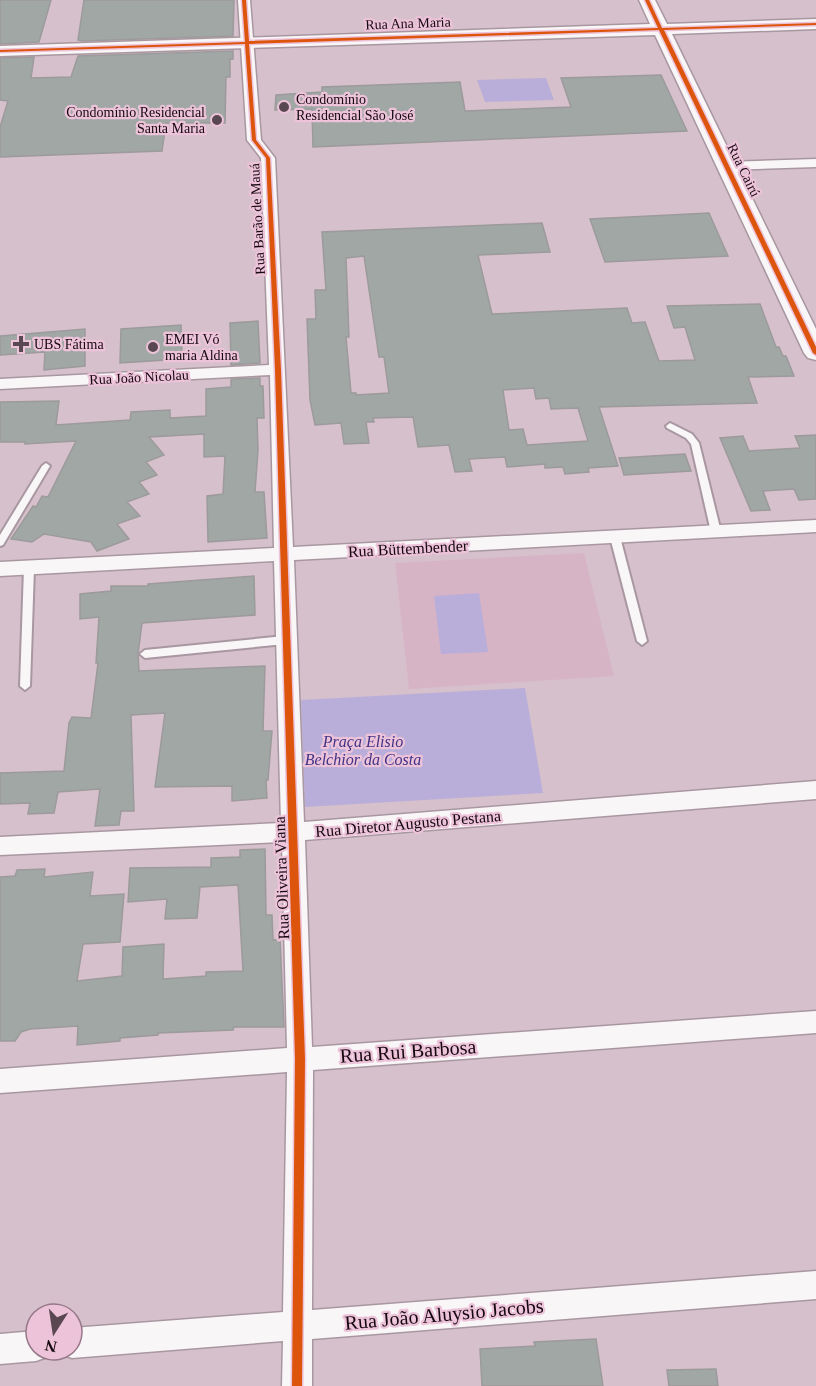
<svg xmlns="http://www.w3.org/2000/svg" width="816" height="1386" font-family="'Times New Roman',serif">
	<rect width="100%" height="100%" fill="#d6c0cb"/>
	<!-- built -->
	<path fill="#d7b3c6" d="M584 553 614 676 409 689 395 563Z"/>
	<!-- green -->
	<path fill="#b9aed9" d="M546 78 554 100 485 102 477 80Z
		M479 593 488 652 441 654 434 596Z
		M525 688 543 793 305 807 301 700Z"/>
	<!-- building -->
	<path fill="#a0a7a5" stroke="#9c9a9b" stroke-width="1.5" fill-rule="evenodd" d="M0 0H51L39 42 0 44Z
		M84 0H234L233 36 82 41 78 40Z
		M233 51V59H230V77H226L225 123H166L162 151 0 157V127L8 101 0 100V58L34 57 31 78 71 77 78 56Z
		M661 75 687 131 313 147 312 109 275 110 276 95 322 92V87L460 82 465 111 571 107 561 78Z
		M709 213 728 256 605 262 590 219Z
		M542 223 550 252 478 255 492 314 627 308 632 323 645 322 659 361 695 360 685 327 674 328 667 306 760 304 776 347H779L783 356H786L794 376 748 377 757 403 599 407 618 466 588 468 589 472 565 474 563 467 545 468V464L507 467 505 457 469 459 472 471 455 472 449 445 418 447 413 417 373 418 374 422H366L369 443 344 444 341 423 315 425 310 400 307 319H316L315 290H326L322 232ZM364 256 379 357H384L389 393 356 395V393H351L346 337H349L346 258ZM534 388 536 399 549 398 551 409 578 408 588 441 527 445 523 429 509 430 503 390Z
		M258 321 260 363 231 365 230 323Z
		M181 325 182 359 120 363 121 329Z
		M85 329V366L44 370 45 352 0 355V336Z
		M260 378V386H263L264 418H257L258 450 255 492H264L267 538 208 542 207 496 223 494 225 456 204 457V434L149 437 164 455 146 462 157 475 139 482 149 494 127 502 140 516 117 524 129 539 97 551 91 542 44 534 32 542 11 539 33 506 36 507 42 496 48 497 76 441 25 444V442H0V402L59 401 56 425 130 420 131 412 170 410V418L206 416V389L231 387V379Z
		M816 435V499L799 500 794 489 763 491 770 510 751 511 720 438 743 436 749 451 800 448 795 436Z
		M685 454 691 471 624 475 619 458Z
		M254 576 255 615 142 623 138 654 139 671 265 666 263 731H272L268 780H266L267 798 232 801V786L155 787 165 713 131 715 134 811H121L119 825 95 826 100 789 58 792 54 813 28 814 30 803 0 804V773L64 771 69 723 72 717 91 718 98 663H96L99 617 80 619V594L111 591V586H148V584Z
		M265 849 266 915H272L273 940 280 939 284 1027H234L233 1030 158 1033V1035L120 1038V1041L77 1045 78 1026 30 1029 21 1032 15 1041H0V877L15 876 17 870 45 869 44 877 93 872 90 896 124 894 120 942 83 944 77 981 122 976 123 947 164 944 163 979 206 976V972L243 971 238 885 200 887 197 918 165 919 167 899 128 902 130 868 211 867V858L240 857V850Z
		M596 1339 603 1386H482L480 1349 535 1346 534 1342Z
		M716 1369 718 1386H669L667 1370Z"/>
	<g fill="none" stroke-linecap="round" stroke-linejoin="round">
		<!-- lane casing -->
		<g stroke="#a897a0" stroke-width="4">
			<path id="lane" d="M670 423 692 434 699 443 721 532 719 534 716 535 711 532 691 444 686 438 667 428 666 426Z
				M46 463 50 466 3 545 0 546V535L42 466Z
				M615 534 620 537 647 641 642 645 637 641 610 537Z
				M29 565 34 568 30 686 25 690 20 686 24 568Z
				M285 636 290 640 285 644 145 658 140 654 145 650Z"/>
		</g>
		<!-- street casing -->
		<g stroke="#a897a0" stroke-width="3">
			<path id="street" d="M238 0H250L261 140 275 158 293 547 816 520V532L294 560 304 822 816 781V799L305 840 312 1047 816 1011V1033L313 1070 312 1310 816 1271V1299L312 1339V1386H282L283 1341 72 1358 61 1354 60 1350H72V1328L283 1312 287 1072 0 1093V1069L287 1048 282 842 0 855V837L281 823 274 561 0 576V562L274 548 270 375 0 389V379L269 365 261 158 247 140Z
				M816 159V167L727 170 720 166 727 162Z
				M36 1331V1350H49L47 1357 36 1361 0 1364V1334Z"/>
		</g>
		<!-- secondary casing -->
		<g stroke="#a897a0" stroke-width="3">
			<path id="secondary" d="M639 0H655L667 24 816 19V29L672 34 816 329V360L808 358 804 353 655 35 0 56V46L650 24Z"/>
		</g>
		<!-- lane -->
		<use href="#lane" fill="#f9f6f7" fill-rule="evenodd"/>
		<!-- street -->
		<use href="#street" fill="#f9f6f7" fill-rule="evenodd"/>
		<!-- secondary -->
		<use href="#secondary" fill="#f9f6f7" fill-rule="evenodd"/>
		<!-- cycleway casing -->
		<g stroke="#edc3d9" stroke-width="3">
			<path id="cycleway" d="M242 0H246L249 41 658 28 645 0H649L662 28 816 23V25L664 30 816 347V355L813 353 659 30 249 44 256 140 270 158 281 370 305 1059 302 1386H292L295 1059 275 370 266 158 252 140 245 44 0 52V50L245 42Z"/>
		</g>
		<!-- cycleway -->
		<use href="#cycleway" fill="#dd550c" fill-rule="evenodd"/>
	</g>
	<!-- markers -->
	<g fill="#594851" stroke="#edc3d9" stroke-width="2">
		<circle cx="284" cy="107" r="6"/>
		<circle cx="217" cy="120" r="6"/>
		<path d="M18 335h6v6h6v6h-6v6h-6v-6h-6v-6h6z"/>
		<circle cx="153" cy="347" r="6"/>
	</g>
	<g text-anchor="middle" stroke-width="4.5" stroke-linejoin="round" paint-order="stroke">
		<!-- far-street labels -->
		<g font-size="14" fill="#15080f" stroke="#edc3d9">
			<text transform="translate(408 23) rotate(-2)" y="5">Rua Ana Maria</text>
			<text transform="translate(744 170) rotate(64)" y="5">Rua Cairú</text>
			<text transform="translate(257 219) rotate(-93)" y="5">Rua Barão de Mauá</text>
			<text transform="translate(139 377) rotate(-3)" y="5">Rua João Nicolau</text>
		</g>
		<!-- far-poi labels -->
		<g font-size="14" fill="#15080f" stroke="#edc3d9" text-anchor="start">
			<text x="296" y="104">Condomínio<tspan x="296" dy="16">Residencial São José</tspan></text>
			<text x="205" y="117" text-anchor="end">Condomínio Residencial<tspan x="205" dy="16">Santa Maria</tspan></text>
			<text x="165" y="344">EMEI Vó<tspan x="165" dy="16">maria Aldina</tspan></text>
			<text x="34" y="349">UBS Fátima</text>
		</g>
		<!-- street labels -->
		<g font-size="16" fill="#15080f" stroke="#edc3d9">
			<text transform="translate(408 548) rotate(-3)" y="6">Rua Büttembender</text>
			<text transform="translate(408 823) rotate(-5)" y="6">Rua Diretor Augusto Pestana</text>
			<text transform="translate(281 878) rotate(-92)" y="6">Rua Oliveira Viana</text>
		</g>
		<!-- park labels -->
		<g font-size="16" font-style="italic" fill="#403386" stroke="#edc3d9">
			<text x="363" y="747">Praça Elisio<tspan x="363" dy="18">Belchior da Costa</tspan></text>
		</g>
		<!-- near-street labels -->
		<g font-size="20" fill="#15080f" stroke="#edc3d9">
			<text transform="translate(408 1051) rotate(-4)" y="7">Rua Rui Barbosa</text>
			<text transform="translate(444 1314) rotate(-5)" y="7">Rua João Aluysio Jacobs</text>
		</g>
	</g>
	<!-- north arrow -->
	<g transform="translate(54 1332) rotate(192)"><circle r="28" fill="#edc3d9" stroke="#977888" stroke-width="1.5"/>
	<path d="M0-4.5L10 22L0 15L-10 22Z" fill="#594851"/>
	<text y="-9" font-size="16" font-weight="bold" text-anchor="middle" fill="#15080f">N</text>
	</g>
</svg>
